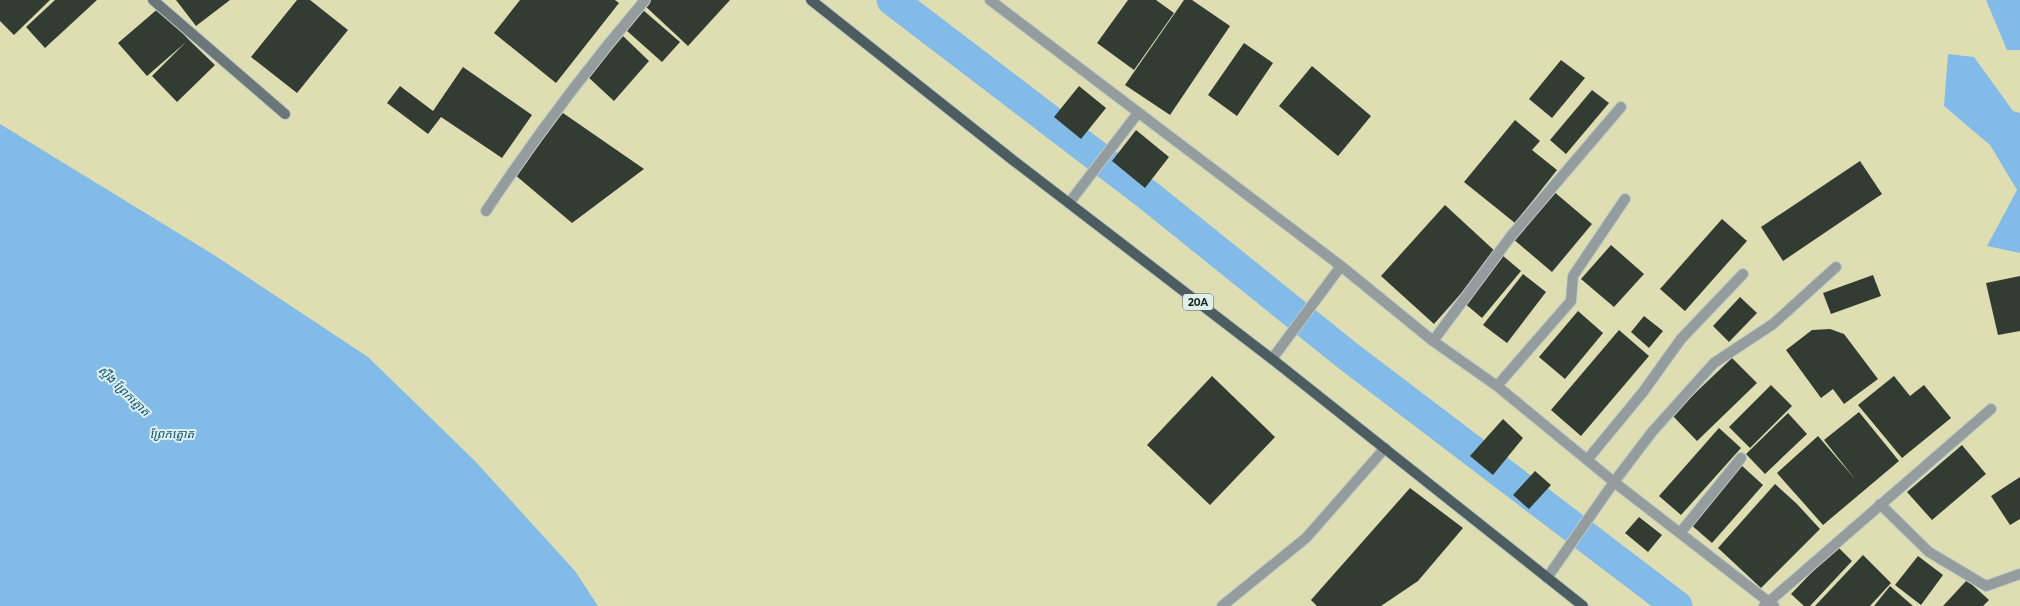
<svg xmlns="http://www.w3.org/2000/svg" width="2020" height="606" font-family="Montserrat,'Noto Sans Khmer',sans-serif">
	<rect width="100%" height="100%" fill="#ddf0ea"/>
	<!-- green -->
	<path fill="#dfdeb3" d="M0 0H2020V606H0Z"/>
	<!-- water -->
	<path fill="#82bbe7" d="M1986 0H2020V50H2007Z
		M1948 54 1974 57 2013 111 2020 113V253L1987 246 2017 190 1990 145 1944 106Z
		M0 124 214 255 368 357 475 461 575 571 598 606H0Z"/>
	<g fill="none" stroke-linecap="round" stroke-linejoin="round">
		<!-- canal -->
		<path stroke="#82bbe7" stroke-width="31" d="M892 0 1149 196 1348 356 1677 606"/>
	</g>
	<!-- building -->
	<path fill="#333c32" d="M0 0H50L14 35 0 21Z
		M55 0H97L45 48 26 27Z
		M176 0H230L196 26Z
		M297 0H310L348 30 297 93 251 57Z
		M520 0H615L619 3 556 83 494 33Z
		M649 0H730L688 46 644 5Z
		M1128 0H1156L1174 13 1134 70 1097 43Z
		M1184 0H1192L1230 26 1170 115 1125 85Z
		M160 7 188 39 215 65 177 102 152 76 186 42 147 76 118 43Z
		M643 10 680 42 662 62 626 30Z
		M623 36 649 61 614 101 587 76Z
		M1244 43 1273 63 1237 116 1208 95Z
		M1561 60 1585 78 1552 118 1529 99Z
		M1312 66 1371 116 1338 156 1279 106Z
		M463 67 532 115 502 158 441 117 428 134 387 103 400 86 433 111Z
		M1079 86 1106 108 1081 139 1054 117Z
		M1592 90 1609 103 1566 154 1550 140Z
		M563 113 644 169 572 223 514 174 546 129Z
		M1515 120 1540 141 1532 150 1557 170 1515 223 1464 182Z
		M1136 130 1169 157 1145 188 1112 161Z
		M1860 161 1882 194 1783 261 1761 227Z
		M1552 190 1592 224 1552 272 1512 238Z
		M1445 205 1497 253 1434 324 1381 276Z
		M1722 219 1747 241 1685 311 1660 289Z
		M1611 245 1644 274 1614 307 1581 279Z
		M1502 255 1521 271 1482 318 1463 302Z
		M1523 274 1546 292 1507 343 1483 325Z
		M1873 275 1881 296 1831 314 1823 293Z
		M2020 276V331L1998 335 1986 283Z
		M1740 297 1757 313 1729 342 1713 326Z
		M1578 311 1603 333 1565 379 1539 357Z
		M1644 316 1663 331 1649 348 1631 332Z
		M1830 329 1844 334 1878 379 1844 404 1833 389 1821 398 1786 350 1812 330Z
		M1619 330 1649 356 1581 436 1551 410Z
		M1732 358 1757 383 1697 441 1672 415Z
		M1212 376 1275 437 1210 505 1147 445Z
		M1894 376 1910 396 1924 385 1951 418 1902 458 1858 405Z
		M1771 385 1792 406 1750 448 1729 427Z
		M1859 412 1899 461 1823 525 1777 473 1818 436 1855 479 1824 440Z
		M1788 413 1807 434 1765 474 1746 454Z
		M1503 419 1523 438 1493 475 1470 456Z
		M1719 428 1741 448 1681 515 1659 496Z
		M1962 445 1986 474 1932 520 1907 492Z
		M1740 464 1763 485 1712 543 1689 523Z
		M1535 471 1551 485 1529 509 1513 495Z
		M2020 477V519L2010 525 1991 496Z
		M1775 484 1797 504 1820 529 1761 588 1718 548Z
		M1410 488 1463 528 1418 581 1381 606H1317L1311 600Z
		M1639 517 1662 535 1648 552 1625 533Z
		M1837 546 1852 561 1810 606H1804L1791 594Z
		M1863 555 1891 583 1870 606H1815Z
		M1918 556 1943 575 1921 605 1895 585Z
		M1967 580 1989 600 1983 606H1943Z
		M1890 586 1913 606H1874Z"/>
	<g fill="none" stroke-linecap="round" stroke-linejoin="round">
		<!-- street casing -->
		<g stroke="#bacbc6" stroke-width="12">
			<path id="street" d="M990 0 1341 266 1433 341 1497 386 1614 482 1774 606
				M1069 203 1138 113
				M486 211C535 137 588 67 645 0
				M1433 341 1511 236 1621 107
				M1272 359 1341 266
				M1497 386 1571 301 1573 276 1625 199
				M1587 460 1643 392 1681 339 1743 274
				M1880 504 1929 552 1986 586 2020 574
				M1680 533 1741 458
				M1547 578 1614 482 1652 432 1714 363 1773 324 1836 267
				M1222 606 1306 538 1385 448
				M1764 606 1991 409"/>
		</g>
		<!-- secondary casing -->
		<g stroke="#bacbc6" stroke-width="12">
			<path id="secondary" d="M153 0 285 114"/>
		</g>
		<!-- primary casing -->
		<g stroke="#bacbc6" stroke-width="12">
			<path id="primary" d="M811 0 1014 161 1272 359 1583 606"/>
		</g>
		<!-- street -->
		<use href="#street" stroke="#949c9d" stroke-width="10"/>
		<!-- secondary -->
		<use href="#secondary" stroke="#6a7678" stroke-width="10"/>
		<!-- primary -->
		<use href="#primary" stroke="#4d5c5e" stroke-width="10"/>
	</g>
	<g text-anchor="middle" stroke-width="4" stroke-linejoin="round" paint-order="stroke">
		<!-- shield labels -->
		<rect fill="#ddf0ea" stroke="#56605d" stroke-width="1" x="1183" y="294" width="30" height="16" rx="3"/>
		<g font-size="10" font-weight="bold" fill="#1c2220">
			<text x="1198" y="306">20A</text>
		</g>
		<!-- water labels -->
		<g font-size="12" font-style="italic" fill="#10547d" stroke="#ddf0ea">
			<text transform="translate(124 391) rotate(44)" y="4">ស្ទឹង ព្រែកត្នោត</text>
			<text x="172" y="438">ព្រែកត្នោត</text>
		</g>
	</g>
</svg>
